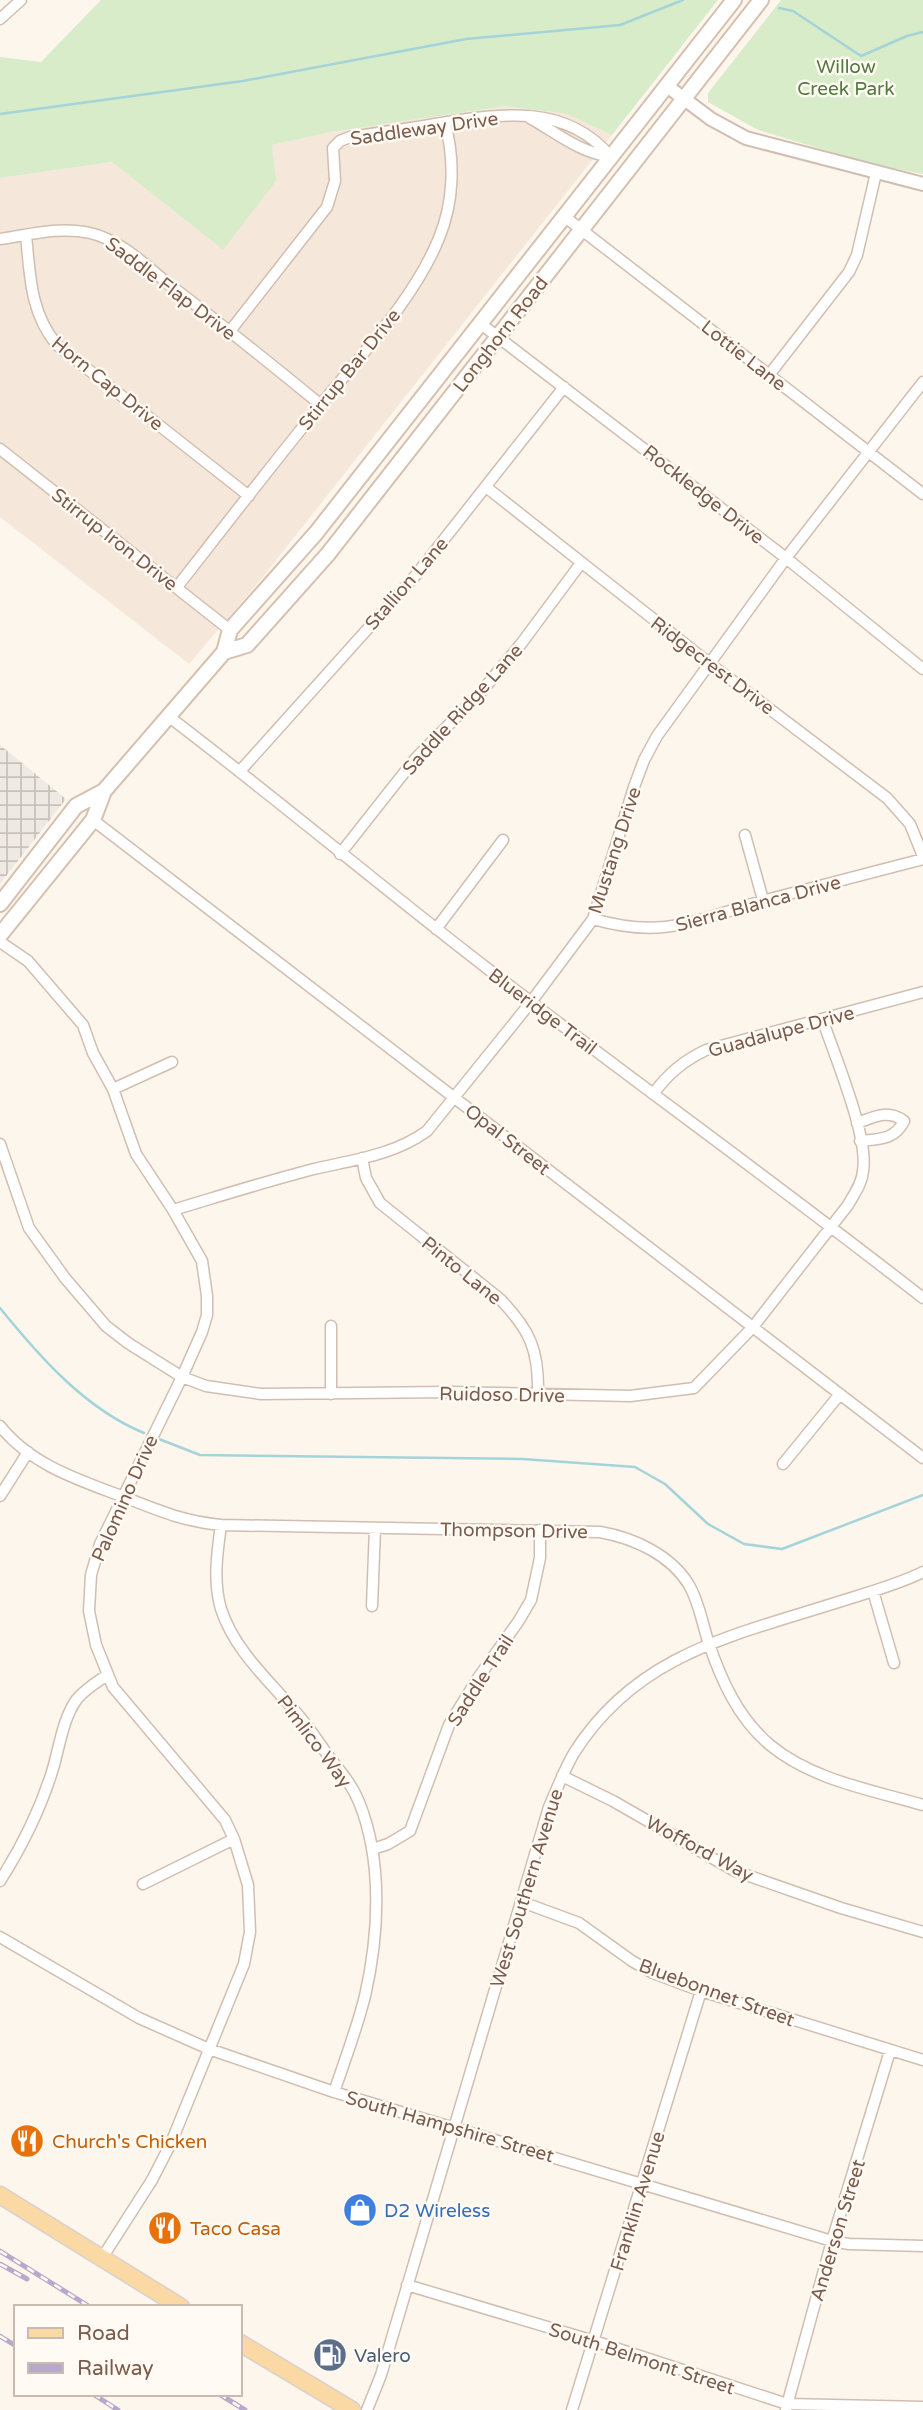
<svg xmlns="http://www.w3.org/2000/svg" width="923" height="2410" font-family="'Varela Round',sans-serif">
	<defs>
		<pattern id="industrial-grid" width="8" height="8" patternUnits="userSpaceOnUse" patternTransform="scale(1.75)"><rect width="8" height="8" fill="#efe9e4"/><path d="M0 4h8M4 0v8" fill="none" stroke="#c7c0bb"/></pattern>
	</defs>
	<rect width="100%" height="100%" fill="#fdf6ec"/>
	<!-- residential -->
	<path fill="#f5e8da" d="M506 106 567 114 612 135 258 583 189 664 0 517V178L112 162 223 250 272 145 331 132Z"/>
	<!-- industrial -->
	<path fill="url(#industrial-grid)" d="M0 745 66 799 0 884Z"/>
	<!-- green -->
	<path fill="#d8ecc9" d="M101 0H718L612 135 567 114 506 106 331 132 272 145 276 181 223 250 112 162 0 178V57L41 62Z
		M781 0H923V174L871 164 758 130 708 102V93Z"/>
	<g fill="none" stroke-linecap="round" stroke-linejoin="round">
		<!-- stream -->
		<path stroke="#a5d3da" stroke-width="2.5" d="M779 8 793 11 861 56 907 36 923 32
			M0 114 243 81 466 39 620 25 683 0
			M0 1308C39 1356 85 1409 144 1433
			M159 1439 200 1455 523 1459 635 1467 665 1484 708 1524 744 1544 782 1549 923 1495"/>
		<!-- minor casing -->
		<g stroke="#d1beb0" stroke-width="13">
			<path id="minor" d="M0 19 21 0
				M530 118C558 134 579 152 611 157
				M565 217 923 494
				M26 235C30 275 30 313 57 345L249 496
				M0 239C29 235 60 226 90 233 121 240 146 266 170 285 221 324 271 364 321 405
				M481 324 786 558 923 669
				M230 331 327 207 335 181 333 148 340 141 350 137C378 133 407 129 435 124 499 114 565 102 611 157
				M769 375 849 272 857 255 876 173
				M0 449 230 630
				M486 487 709 663 887 798 910 824 923 856
				M177 587C224 527 271 466 319 407 360 356 415 298 439 238 454 202 455 160 445 123
				M168 716C276 798 380 886 488 969 632 1080 780 1186 923 1298
				M240 771 416 575 564 387
				M93 820 923 1458
				M745 835 763 900
				M340 854 415 759 482 691 521 644 581 563
				M593 919C666 940 697 919 766 900 818 886 871 873 923 859
				M436 929 503 840
				M0 942 28 961 83 1025 93 1053 113 1089 136 1154 173 1210 202 1261 207 1296V1315L202 1332 182 1377 100 1544 91 1575 89 1611 96 1645 113 1687 225 1820 234 1839 248 1885 250 1932 244 1964 171 2143 152 2180 102 2258
				M113 1089 172 1062
				M653 1094C668 1074 683 1061 706 1050L923 992
				M857 1123C874 1117 888 1109 904 1121 895 1140 879 1139 860 1141
				M0 1144 29 1228 65 1278 106 1326 128 1343 182 1377 206 1386 261 1394 449 1392 630 1396 694 1388 753 1327 848 1205C854 1194 862 1184 863 1171 869 1137 835 1057 823 1021
				M362 1158 366 1178 380 1203 500 1299C530 1330 539 1350 538 1394
				M173 1210C220 1196 267 1181 314 1169 353 1160 394 1155 427 1131L531 1002 593 919 634 787 644 760 657 736 786 558 923 382
				M331 1394V1326
				M0 1426C31 1465 79 1480 124 1497 160 1511 182 1521 221 1525L600 1532C634 1538 671 1555 689 1585 699 1602 702 1622 708 1641 721 1680 738 1718 770 1745 812 1780 872 1790 923 1805
				M783 1464 840 1394
				M0 1496 28 1452
				M221 1525C217 1553 213 1582 221 1609 235 1652 271 1682 299 1716 309 1728 318 1741 327 1754 339 1770 352 1784 359 1802 383 1861 379 1935 365 1996 357 2028 345 2060 334 2092
				M873 1591 894 1663
				M372 1606 375 1528
				M562 1776 613 1801 735 1871 841 1908 923 1932
				M373 1849 388 1844 410 1831 449 1725 478 1678 518 1622 531 1600 540 1558V1530
				M0 1881C21 1848 39 1812 51 1775 59 1751 62 1719 77 1699 85 1689 97 1682 107 1675
				M143 1884 234 1839
				M522 1902 579 1923 632 1961 653 1973 701 1991 923 2060
				M0 1937 139 2018 209 2049 334 2092 832 2241 849 2244 923 2246
				M407 2285 594 2341 787 2404 923 2407
				M786 2409 832 2241 890 2051
				M367 2410 381 2375 549 1807C557 1789 564 1770 574 1753 635 1656 730 1636 832 1604 862 1594 895 1586 923 1572
				M572 2410 701 1991"/>
		</g>
		<!-- tertiary casing -->
		<g stroke="#d1beb0" stroke-width="16">
			<path id="tertiary" d="M667 86 711 119 746 138 923 184"/>
		</g>
		<!-- secondary casing -->
		<g stroke="#d6c0b0" stroke-width="18">
			<path id="secondary" d="M224 652 247 645 328 554 761 0
				M0 904 76 806 104 791
				M0 935 93 820 104 791 224 652 230 630 316 533 734 0"/>
		</g>
		<!-- primary casing -->
		<g stroke="#dad1cd" stroke-width="19">
			<path id="primary" d="M0 2195 181 2307
				M240 2343 352 2410"/>
		</g>
		<!-- minor -->
		<use href="#minor" stroke="#fff" stroke-width="10"/>
		<!-- tertiary -->
		<use href="#tertiary" stroke="#fff" stroke-width="12"/>
		<!-- secondary -->
		<use href="#secondary" stroke="#fff" stroke-width="14"/>
		<!-- primary -->
		<use href="#primary" stroke="#fbd9a5" stroke-width="16"/>
		<!-- rail casing -->
		<g stroke="#b9a8c9" stroke-width="5">
			<path id="rail" d="M0 2251 90 2307
				M0 2264 27 2279
				M0 2336 16 2346
				M93 2394 118 2410
				M219 2394 245 2410"/>
		</g>
		<!-- rail -->
		<use href="#rail" stroke="#fffaf3" stroke-width="2.5" stroke-dasharray="8" stroke-linecap="butt"/>
	</g>
	<!-- icons -->
	<defs>
		<g id="restaurant-disc" transform="scale(1.75)"><circle r="9.5" fill="#e8710a" stroke="#fffaf3"/><path d="M-5-6h1v4h1v-4h1v4h1v-4h1v5L-1.5 .5V6h-2V.5L-5-1ZM5-6V6H3V1.5H1.5Q1.5-4 5-6Z" fill="#fff"/></g>
		<g id="shop-disc" transform="scale(1.75)"><circle r="9.5" fill="#3f7fe0" stroke="#fffaf3"/><path d="M-5-2.5h2.3a2.7 3.5 0 0 1 5.4 0H5L5.5 6h-11ZM-1.5-2.5h3a1.5 2.3 0 0 0-3 0Z" fill="#fff"/></g>
		<g id="fuel-disc" transform="scale(1.75)"><circle r="9.5" fill="#5c6f8a" stroke="#fffaf3"/><path d="M-5.5-6h7V0h2V4h1.3V-2.5L3-4.5l.8-.8L6-3V5H2.5V1h-1V6h-7ZM-4.2-4.7v3.2H.2V-4.7Z" fill="#fff"/></g>
	</defs>
	<g fill-rule="evenodd">
		<use href="#restaurant-disc" x="27" y="2141"/>
		<use href="#shop-disc" x="360" y="2210"/>
		<use href="#restaurant-disc" x="165" y="2228"/>
		<use href="#fuel-disc" x="330" y="2355"/>
	</g>
	<g text-anchor="middle" stroke-width="5" stroke-linejoin="round" paint-order="stroke">
		<!-- park labels -->
		<g font-size="19" fill="#537a41" stroke="#fffaf3">
			<text x="846" y="73">Willow<tspan x="846" dy="22">Creek Park</tspan></text>
		</g>
		<!-- street labels -->
		<g font-size="19" fill="#7a5c4d" stroke="#fffaf3">
			<text transform="translate(424 128) rotate(-8)" y="7">Saddleway Drive</text>
			<text transform="translate(171 288) rotate(37)" y="7">Saddle Flap Drive</text>
			<text transform="translate(500 334) rotate(-52)" y="7">Longhorn Road</text>
			<text transform="translate(744 355) rotate(38)" y="7">Lottie Lane</text>
			<text transform="translate(349 369) rotate(-51)" y="7">Stirrup Bar Drive</text>
			<text transform="translate(108 383) rotate(39)" y="7">Horn Cap Drive</text>
			<text transform="translate(704 494) rotate(38)" y="7">Rockledge Drive</text>
			<text transform="translate(115 539) rotate(38)" y="7">Stirrup Iron Drive</text>
			<text transform="translate(406 583) rotate(-49)" y="7">Stallion Lane</text>
			<text transform="translate(713 665) rotate(37)" y="7">Ridgecrest Drive</text>
			<text transform="translate(462 709) rotate(-48)" y="7">Saddle Ridge Lane</text>
			<text transform="translate(614 850) rotate(-72)" y="7">Mustang Drive</text>
			<text transform="translate(758 903) rotate(-15)" y="7">Sierra Blanca Drive</text>
			<text transform="translate(543 1011) rotate(37)" y="7">Blueridge Trail</text>
			<text transform="translate(781 1031) rotate(-15)" y="7">Guadalupe Drive</text>
			<text transform="translate(508 1139) rotate(38)" y="7">Opal Street</text>
			<text transform="translate(462 1270) rotate(39)" y="7">Pinto Lane</text>
			<text transform="translate(502 1394) rotate(1)" y="7">Ruidoso Drive</text>
			<text transform="translate(124 1498) rotate(-66)" y="7">Palomino Drive</text>
			<text transform="translate(514 1530) rotate(1)" y="7">Thompson Drive</text>
			<text transform="translate(480 1680) rotate(-57)" y="7">Saddle Trail</text>
			<text transform="translate(315 1741) rotate(53)" y="7">Pimlico Way</text>
			<text transform="translate(700 1848) rotate(28)" y="7">Wofford Way</text>
			<text transform="translate(526 1888) rotate(-73)" y="7">West Southern Avenue</text>
			<text transform="translate(717 1992) rotate(20)" y="7">Bluebonnet Street</text>
			<text transform="translate(450 2126) rotate(16)" y="7">South Hampshire Street</text>
			<text transform="translate(637 2201) rotate(-73)" y="7">Franklin Avenue</text>
			<text transform="translate(837 2230) rotate(-73)" y="7">Anderson Street</text>
			<text transform="translate(642 2358) rotate(18)" y="7">South Belmont Street</text>
		</g>
		<!-- food labels -->
		<g font-size="19" fill="#c56008" stroke="#fffaf3" text-anchor="start">
			<text x="52" y="2148">Church's Chicken</text>
			<text x="190" y="2235">Taco Casa</text>
		</g>
		<!-- shop labels -->
		<g font-size="19" fill="#366cbe" stroke="#fffaf3" text-anchor="start">
			<text x="384" y="2217">D2 Wireless</text>
		</g>
		<!-- service labels -->
		<g font-size="19" fill="#4e5e75" stroke="#fffaf3" text-anchor="start">
			<text x="354" y="2362">Valero</text>
		</g>
	</g>
	<!-- legend -->
	<rect x="14" y="2305" width="228" height="91" fill="#fffaf3" stroke="#cabbb1" stroke-width="2"/>
	<rect x="28" y="2328" width="35" height="10" fill="#fbd9a5" stroke="#cabbb1" stroke-width="2"/>
	<text x="77" y="2340" font-size="21" fill="#7a5c4d">Road</text>
	<rect x="28" y="2363" width="35" height="10" fill="#b9a8c9" stroke="#cabbb1" stroke-width="2"/>
	<text x="77" y="2375" font-size="21" fill="#7a5c4d">Railway</text>
</svg>
